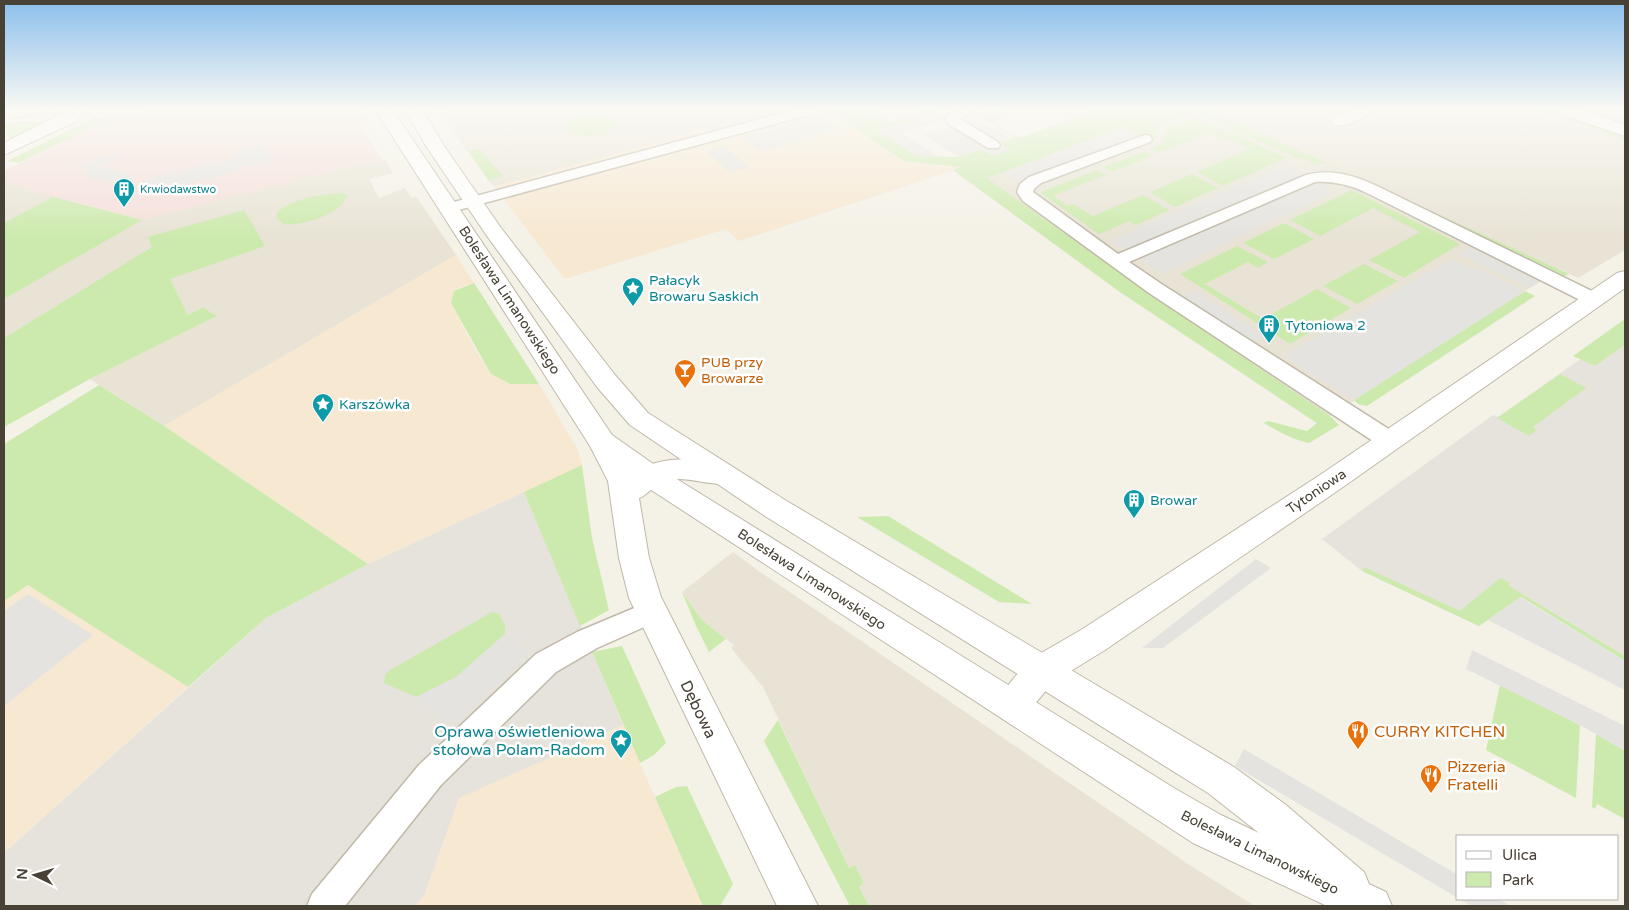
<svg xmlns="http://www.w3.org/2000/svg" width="1629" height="910" font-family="'Varela Round',sans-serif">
	<rect width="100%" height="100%" fill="#f4f1e7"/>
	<!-- residential -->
	<path fill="#e8e3d5" d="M461 109H768L673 138 494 187 444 120 447 113Z
		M1135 109H1625V250L1578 278 1559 269 1318 424 1120 292 953 170Z
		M385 159 393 173 369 179 379 198 405 188 412 198 416 196 456 255 164 426 90 379 217 316 203 307 188 315 153 247 4 338V183L142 220 361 164 363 165Z
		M733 552 760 572 1194 868 1255 906H869L859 887 864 883 855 865 849 868 763 687 731 648 734 645 702 620 682 592Z"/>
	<!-- commercial -->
	<path fill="#f7e8d1" d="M768 109H827L904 161 963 167 739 241 726 229 565 279 494 187 673 138Z
		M456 255 474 283 458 288 451 303 475 349 491 374 510 384H539L579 452 582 465 368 564 164 426Z
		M28 585 188 687 4 853V601Z
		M623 725 703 906H415L425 893 459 798Z"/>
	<!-- industrial -->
	<path fill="#e6e2dc" d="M1625 345V656L1524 595 1479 626 1362 571 1322 539 1493 415 1498 417 1581 359 1595 366Z
		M524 492 623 725 459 798 425 893 415 906H4V853L266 618 368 564Z"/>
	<!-- medical -->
	<path fill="#f5dfda" d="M161 109H357L371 129 365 131 382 160 363 165 361 164 142 220 4 183V171L114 116Z"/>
	<!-- green -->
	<path fill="#cdeaae" d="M827 109H870L891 122 921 112 916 109H933L937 111 878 131 916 156 959 157 982 149 1010 150 999 143 1015 137 984 120 985 115 992 111 1004 118 992 123 1019 138 1098 109H1206L1234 121 1569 274 1563 277 1557 274 1325 162 1318 165 1302 158 1299 159 1196 113 1161 126 1153 141 1123 127 987 178 1132 282 1330 416 1339 425 1309 443C1293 440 1279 432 1264 423L1268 421 1307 431 1317 423 1120 292 953 170 961 167 904 161Z
		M1538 109H1549L1625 136V140Z
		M591 114H601L614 118 616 122 615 127C602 137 583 139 569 131L567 127C571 117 581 115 591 114Z
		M114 116 19 163 7 161 93 118Z
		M1196 117 1287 158 1223 186 1197 172 1250 149 1226 138 1222 139 1210 133 1159 153 1150 149 1161 144 1168 128Z
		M19 121 45 122 11 140 4 124Z
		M479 149 503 176 488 180 468 151Z
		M1145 151 1153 156 1112 172 1104 167Z
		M1097 170 1106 175 1053 196 1068 206 1073 204 1093 216 1143 195 1169 210 1136 225 1130 221 1099 234 1041 193 1043 191Z
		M1192 174 1218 188 1175 207 1150 192Z
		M1352 190 1460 244 1404 278 1369 260 1420 232 1373 208 1320 236 1290 220Z
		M342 193 347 195C343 214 300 227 283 224L276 217 278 211C298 198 318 194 342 193Z
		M53 197 142 220 4 299V223Z
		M244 210 265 246 170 279 188 315 203 307 217 316 90 379 4 427V338L152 247 148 237Z
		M1284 223 1314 239 1274 259 1243 243Z
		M1237 246 1268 262 1258 268 1248 262 1205 284 1263 319 1317 289 1351 308 1290 344 1180 274Z
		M1364 264 1398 281 1357 304 1323 286Z
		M474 283 480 292 539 384H510L491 374 451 303 454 291Z
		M1525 291 1535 296 1367 406 1358 404 1354 400Z
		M1625 319V345L1595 366 1573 356Z
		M1560 374 1586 388 1533 427 1537 430 1529 436 1497 418Z
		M99 385 164 426 368 564 266 618 188 687 28 585 4 601V444Z
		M582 465 592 538 609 610 580 626 524 492Z
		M888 516 1032 604 999 602 857 517Z
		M1364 567 1460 611 1500 578 1510 583 1509 586 1625 656V661L1521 597 1479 626 1362 571Z
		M682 592 702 620 726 639 709 652 696 626Z
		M492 612 499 614 505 625V634L456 677 416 697 384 683 385 675 390 670Z
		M622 646 666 743 654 755 640 763 592 652Z
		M1500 685 1580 725 1576 798 1486 750Z
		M778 720 849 868 855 865 864 883 859 887 869 906H850L764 741Z
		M1596 734 1625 751V819L1597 804 1595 809 1592 807Z
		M687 786 733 884 720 906H703L655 797 676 787Z"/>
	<!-- parking -->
	<path fill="#e5e3df" d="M768 109H801L712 134 705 128Z
		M937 111 948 118 902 133 940 157 916 156 877 131Z
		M819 114 839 128 761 152 742 137Z
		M976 118 1012 139 1000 143 1011 150 993 156 981 149 959 157 923 135Z
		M1123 127 1138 135 1018 181 1004 172Z
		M265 144 272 161 240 168V171L179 186 178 181 144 189 142 180 235 158 233 152Z
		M725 147 749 167 729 172 707 152Z
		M107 155 120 158 99 166 130 173 133 181 121 185 81 175 90 170 75 166Z
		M1282 166 1335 191 1163 274 1110 241Z
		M1470 247 1541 281 1530 288 1458 254Z
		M1452 259 1472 269 1475 267 1525 291 1354 400 1283 356Z
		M1195 291H1196L1265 336 1253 342 1184 296Z
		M1256 559 1271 568 1163 648H1142Z
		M28 594 93 635 4 706V611Z
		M1520 597 1625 661V690L1488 620Z
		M505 634 528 654 463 715 447 723 416 697 456 677Z
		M1472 650 1625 726V751L1580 725 1466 669Z
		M1244 749 1458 875V898L1235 766Z
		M1459 899H1499L1511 906H1472Z"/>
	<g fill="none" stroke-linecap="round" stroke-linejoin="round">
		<!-- service casing -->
		<g stroke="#c0b9a9" stroke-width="3">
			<path id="service" d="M797 109 817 110 815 113 455 211H443L441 208 443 205Z
				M959 109H977L960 119 998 142 1000 145 998 148H988L948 124 945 118Z
				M1145 135 1150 136 1152 139 1150 142 1041 183 1034 189 1033 192 1118 254 1306 175C1331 168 1356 176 1379 187L1600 295 1602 299 1600 303 1593 305 1586 303 1367 193C1350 185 1334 181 1315 182L1129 262 1163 285 1398 435 1401 441 1398 447 1390 449 1382 447 1149 293 1023 201 1017 192 1020 184 1029 177Z
				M651 601 660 604 664 612 660 620 597 648 556 672 441 785 345 906H307L312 894 419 765 536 654 577 632Z"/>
		</g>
		<!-- minor casing -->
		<g stroke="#c0b9a9" stroke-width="2">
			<path id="minor" d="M4 109H43L41 113 4 119Z
				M70 109H89L75 122 4 155V143Z
				M1352 109H1374L1372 113C1360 118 1347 128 1334 125L1331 121 1334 117Z
				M1555 109H1580L1625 125V136L1557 113Z
				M1625 271V288L1343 487 1105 650 1053 682 1024 717 1012 722 1000 717 995 706 1000 695 1029 660 1081 630 1323 473 1617 273Z
				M602 432 612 435 632 473C664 454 700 457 734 468L738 475 734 482C712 489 688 474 664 481 654 483 649 495 639 498L649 558 661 597 818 906H777L629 598 619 558 608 481 588 442 592 435Z"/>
		</g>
		<!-- tertiary casing -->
		<g stroke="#c0b9a9" stroke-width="2">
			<path id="tertiary" d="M375 109H392L612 435 659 468 1174 788 1221 815 1259 833 1208 793 765 516 630 425 597 387 487 236 426 146 405 109H422L444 146 501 228 615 375 648 413 785 500 1234 767 1286 805 1364 872 1369 884 1386 892 1392 906H1327L1193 843 639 482 592 449Z"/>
		</g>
		<!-- service -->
		<use href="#service" fill="#fff" fill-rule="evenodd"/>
		<!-- minor -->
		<use href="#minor" fill="#fff" fill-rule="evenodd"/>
		<!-- tertiary -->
		<use href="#tertiary" fill="#fff" fill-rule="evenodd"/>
	</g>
	<!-- sky -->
	<linearGradient id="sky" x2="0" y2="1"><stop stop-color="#8bbfec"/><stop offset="0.46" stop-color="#faf9f4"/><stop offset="1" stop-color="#faf9f4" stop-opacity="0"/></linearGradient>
	<rect width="1629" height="237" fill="url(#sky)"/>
	<!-- icons -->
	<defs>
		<g id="building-pin" transform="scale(1.125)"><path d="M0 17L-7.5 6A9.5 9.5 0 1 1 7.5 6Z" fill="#0f9aa8" stroke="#fff"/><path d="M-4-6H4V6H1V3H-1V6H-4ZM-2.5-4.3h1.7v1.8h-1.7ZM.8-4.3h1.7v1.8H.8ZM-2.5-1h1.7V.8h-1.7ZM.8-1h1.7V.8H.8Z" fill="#fff"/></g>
		<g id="sight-pin" transform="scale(1.125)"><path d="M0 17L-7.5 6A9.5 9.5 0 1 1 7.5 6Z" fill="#0f9aa8" stroke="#fff"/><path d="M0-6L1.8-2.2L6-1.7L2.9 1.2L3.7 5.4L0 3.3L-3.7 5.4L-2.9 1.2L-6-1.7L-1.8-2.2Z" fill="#fff"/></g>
		<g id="bar-pin" transform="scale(1.125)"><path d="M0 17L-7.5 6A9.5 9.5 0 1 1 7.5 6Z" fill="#e8710a" stroke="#fff"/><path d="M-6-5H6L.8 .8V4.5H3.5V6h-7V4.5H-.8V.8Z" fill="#fff"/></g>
		<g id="restaurant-pin" transform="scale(1.125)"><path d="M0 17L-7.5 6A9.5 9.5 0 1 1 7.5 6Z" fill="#e8710a" stroke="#fff"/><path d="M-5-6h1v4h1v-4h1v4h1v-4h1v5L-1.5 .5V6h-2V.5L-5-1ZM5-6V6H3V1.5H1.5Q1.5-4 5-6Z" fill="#fff"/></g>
	</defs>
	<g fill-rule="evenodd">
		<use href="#building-pin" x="124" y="189"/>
		<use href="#sight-pin" x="633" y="288"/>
		<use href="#building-pin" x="1269" y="325"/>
		<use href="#bar-pin" x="685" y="370"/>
		<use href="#sight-pin" x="323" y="404"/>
		<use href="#building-pin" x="1134" y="500"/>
		<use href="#restaurant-pin" x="1358" y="731"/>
		<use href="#sight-pin" x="621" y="740"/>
		<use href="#restaurant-pin" x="1431" y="775"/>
	</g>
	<g text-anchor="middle" stroke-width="5" stroke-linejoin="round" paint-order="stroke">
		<!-- far-culture labels -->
		<g font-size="11" fill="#0d838f" stroke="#fff" text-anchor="start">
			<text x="140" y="193">Krwiodawstwo</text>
		</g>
		<!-- culture labels -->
		<g font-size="14" fill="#0d838f" stroke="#fff" text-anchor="start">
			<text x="649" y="285">Pałacyk<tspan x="649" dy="16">Browaru Saskich</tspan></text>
			<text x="1285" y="330">Tytoniowa 2</text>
			<text x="339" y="409">Karszówka</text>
			<text x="1150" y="505">Browar</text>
		</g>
		<!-- street labels -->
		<g font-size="14" fill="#484136" stroke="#fff">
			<text transform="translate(510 300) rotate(57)" y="5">Bolesława Limanowskiego</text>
			<text transform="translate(1316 491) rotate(-34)" y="5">Tytoniowa</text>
			<text transform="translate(812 579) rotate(33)" y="5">Bolesława Limanowskiego</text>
			<text transform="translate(1260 852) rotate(26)" y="5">Bolesława Limanowskiego</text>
		</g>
		<!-- food labels -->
		<g font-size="14" fill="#c56008" stroke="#fff" text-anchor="start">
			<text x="701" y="367">PUB przy<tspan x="701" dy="16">Browarze</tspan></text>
		</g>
		<!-- near-street labels -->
		<g font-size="16" fill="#484136" stroke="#fff">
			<text transform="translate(699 709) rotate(64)" y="6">Dębowa</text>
		</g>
		<!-- near-culture labels -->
		<g font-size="16" fill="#0d838f" stroke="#fff" text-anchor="end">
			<text x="605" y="737">Oprawa oświetleniowa<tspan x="605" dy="18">stołowa Polam-Radom</tspan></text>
		</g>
		<!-- near-food labels -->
		<g font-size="16" fill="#c56008" stroke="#fff" text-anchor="start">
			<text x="1374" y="737">CURRY KITCHEN</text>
			<text x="1447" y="772">Pizzeria<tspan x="1447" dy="18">Fratelli</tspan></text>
		</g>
	</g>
	<!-- border -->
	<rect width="1629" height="910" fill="none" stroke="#484136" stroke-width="10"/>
	<!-- legend -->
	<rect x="1456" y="835" width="162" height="65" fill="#ffffff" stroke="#b6b3af"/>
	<rect x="1466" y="851" width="25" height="8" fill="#ffffff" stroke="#b6b3af"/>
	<text x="1502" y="860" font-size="15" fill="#484136">Ulica</text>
	<rect x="1466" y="872" width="25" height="15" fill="#cdeaae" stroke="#b6b3af"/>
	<text x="1502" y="885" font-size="15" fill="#484136">Park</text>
	<!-- north arrow -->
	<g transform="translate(35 875) rotate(275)" stroke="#ffffff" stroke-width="4" paint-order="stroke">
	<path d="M0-4L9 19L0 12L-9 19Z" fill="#484136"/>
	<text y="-8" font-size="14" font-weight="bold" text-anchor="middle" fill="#484136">N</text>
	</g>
</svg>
